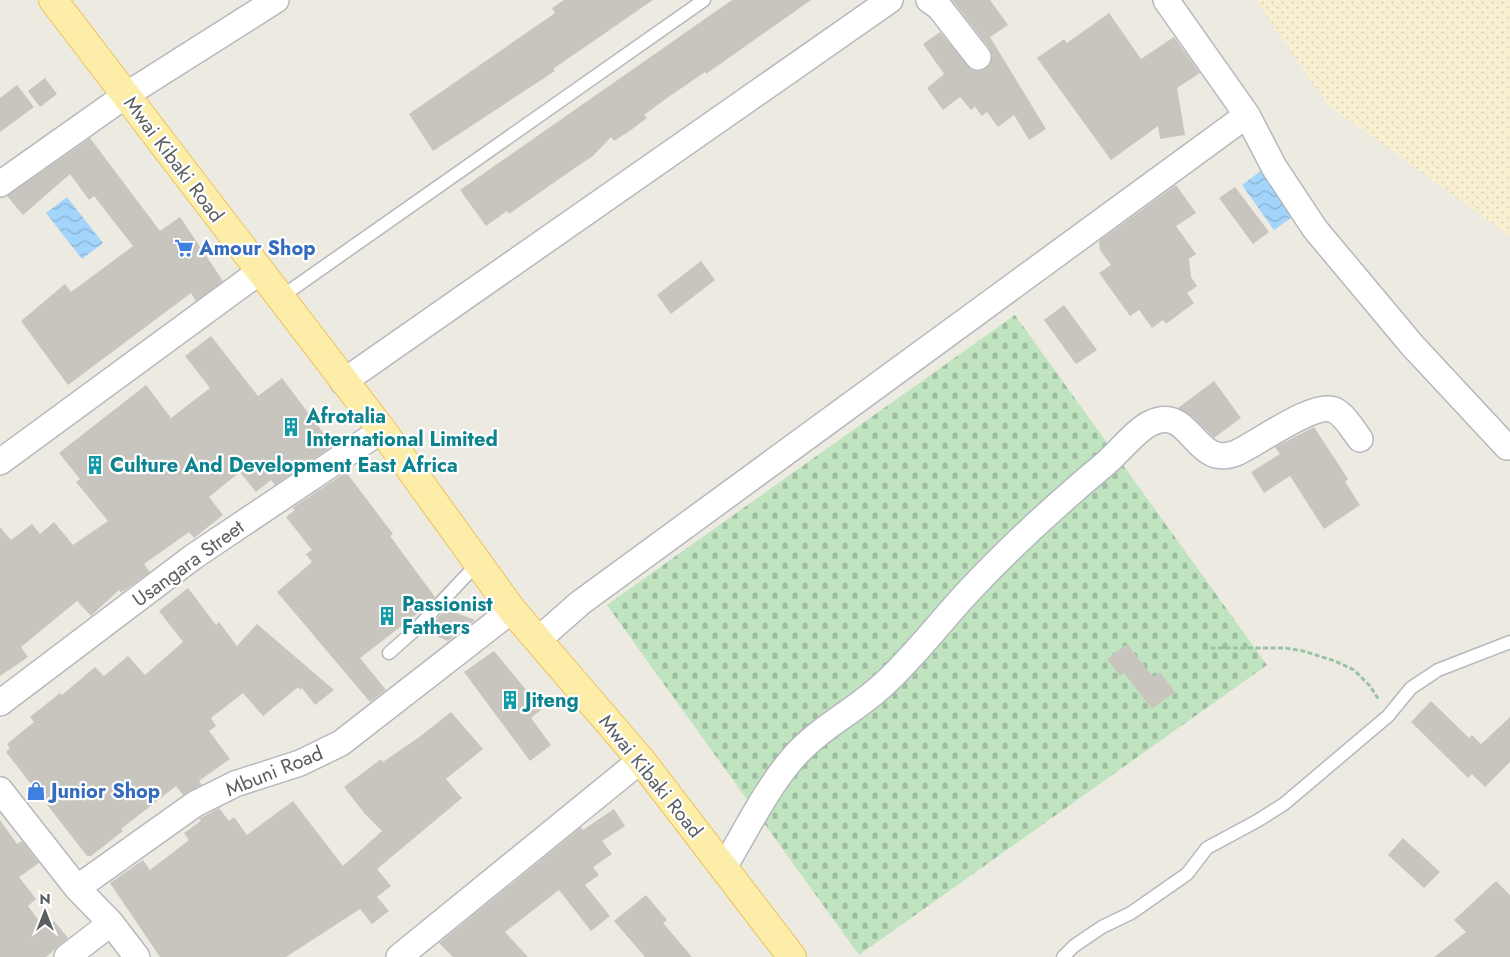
<svg xmlns="http://www.w3.org/2000/svg" width="1510" height="957" font-family="Jost,sans-serif">
	<defs>
		<pattern id="sand-dots" width="8" height="8" patternUnits="userSpaceOnUse" patternTransform="scale(1.25)"><rect width="8" height="8" fill="#f8efd1"/><path d="M2 2h.1M6 6h.1" fill="none" stroke="#d7cfb6" stroke-width="1.8" stroke-linecap="round"/></pattern>
		<pattern id="cemetery-stones" width="16" height="16" patternUnits="userSpaceOnUse" patternTransform="scale(1.25)"><rect width="16" height="16" fill="#bfe4bf"/><path d="M2 7V4a2 2 0 0 1 4 0v3zM10 15v-3a2 2 0 0 1 4 0v3z" fill="#9ebc9f"/></pattern>
		<pattern id="water-waves" width="16" height="10" patternUnits="userSpaceOnUse" patternTransform="scale(1.25)"><rect width="16" height="10" fill="#a3d5fc"/><path d="M0 5q4-4 8 0t8 0" fill="none" stroke="#88b0cf"/></pattern>
	</defs>
	<rect width="100%" height="100%" fill="#edeae2"/>
	<!-- sand -->
	<path fill="url(#sand-dots)" d="M1256 0H1510V236L1327 104Z"/>
	<!-- cemetery -->
	<path fill="url(#cemetery-stones)" d="M1015 315 1267 665 859 955 607 605Z"/>
	<!-- water -->
	<path fill="url(#water-waves)" d="M1266 167 1299 212 1274 230 1242 185Z
		M67 197 103 243 82 259 46 213Z"/>
	<!-- building -->
	<path fill="#c8c5bf" d="M564 0H653L553 69 555 71 433 151 409 114 555 13 552 8Z
		M732 0H811L706 74 705 72 667 98 644 115 647 118 631 130 614 141 611 137 593 156 572 170 509 214 507 211 486 226 460 190Z
		M952 0H990L1008 25 990 37 1046 129 1029 140 1014 115 998 127 987 112 982 116 975 107 971 110 960 97 943 110 927 88 944 74 923 44 940 32 972 70 980 71 987 68 991 62 992 55 989 48Z
		M1109 13 1141 59 1174 37 1200 73 1177 88 1185 135 1160 139 1158 126 1111 160 1037 58 1064 39 1067 43Z
		M45 78 57 94 40 107 28 91Z
		M17 85 34 107 0 132V98Z
		M90 138 160 231 180 217 223 281 196 301 191 293 68 385 21 321 65 284 71 292 133 246 94 196 89 200 70 174 23 215 7 196Z
		M1176 185 1196 213 1176 226 1196 254 1189 259 1191 277 1197 286 1187 293 1194 303 1166 324 1163 320 1152 328 1139 310 1130 316 1099 273 1111 265 1100 250 1099 241Z
		M1235 187 1269 232 1253 244 1219 198Z
		M701 261 715 280 671 314 657 295Z
		M1064 305 1097 350 1076 364 1044 320Z
		M211 336 258 396 282 378 333 446 275 485 271 480 256 492 240 472 209 497 223 515 194 538 189 532 144 564 150 572 121 593 119 590 91 616 77 601 21 647 28 657 0 676V527L11 540 32 524 40 534 54 522 73 545 108 521 76 482 80 479 59 453 146 385 171 418 210 388 185 356Z
		M1214 381 1241 418 1214 438 1193 417 1178 408Z
		M1314 427 1348 479 1345 482 1360 505 1324 529 1290 476 1264 493 1251 472 1280 454 1275 447Z
		M346 472 393 534 390 536 435 597 426 607 360 658 386 690 370 702 277 592 312 562 306 554 312 550 286 517 295 510 292 508Z
		M188 588 216 625 219 622 237 646 257 624 334 690 315 705 302 688 300 690 298 687 263 716 243 693 211 718 216 726 209 731 230 759 199 781 202 785 183 795 176 786 121 829 123 831 91 856H87L6 752 10 748 7 744 34 722 30 717 60 693 62 695 95 667 104 676 128 656 145 675 183 642 159 611Z
		M446 609 475 620 448 641 438 637 433 623Z
		M1127 644 1153 677 1160 672 1175 692 1152 709 1124 673 1120 676 1107 659Z
		M494 651 542 709 531 718 551 745 530 761 464 672Z
		M1431 701 1469 738 1472 735 1481 744 1510 717V762L1485 787 1472 774 1468 778 1411 722Z
		M451 712 483 749 446 779 462 798 377 869 391 886 377 897 389 911 372 924 360 909 286 957H160L110 883 143 860 150 870 189 840 184 833 201 821 199 819 219 808 229 821 234 817 247 835 293 801 343 866 382 831 364 813 344 787 381 759 383 762 418 738Z
		M614 809 625 826 602 841 612 854 593 867 599 875 585 885 610 916 591 931 559 890 505 932 528 957H453L439 943 581 827 583 830Z
		M0 820 17 844 22 841 39 863 19 877 36 899 28 906 44 928 54 921 68 938 46 957H0Z
		M1403 838 1440 872 1424 888 1388 855Z
		M1496 881 1510 895V957H1434L1466 932 1454 920Z
		M646 895 667 920 663 923 692 957H645L614 921Z"/>
	<g fill="none" stroke-linecap="round" stroke-linejoin="round">
		<!-- lane casing -->
		<g stroke="#b5b8bc" stroke-width="15">
			<path id="lane" d="M281 297 704 0
				M389 653 416 629 478 563
				M1063 957 1074 946 1102 927 1131 913 1187 874 1207 848 1257 821 1284 804 1388 716 1411 688 1438 670 1510 642"/>
		</g>
		<!-- street casing -->
		<g stroke="#b5b8bc" stroke-width="28">
			<path id="street" d="M929 0 939 7 978 57
				M1166 0 1247 115 1274 167 1315 229 1412 345 1507 447
				M0 184 126 95 276 0
				M343 382 890 0
				M0 462 259 272
				M538 640 580 603 1247 115
				M0 703 193 557 382 430
				M0 790 77 888 111 923 137 957
				M724 867C746 831 765 791 792 759 817 729 854 712 883 685 914 657 940 622 968 592 1011 546 1057 504 1105 464 1119 452 1136 430 1151 423 1192 404 1194 470 1236 453 1257 444 1314 401 1334 410 1345 415 1353 430 1360 439
				M77 888 195 804 235 784 300 763 341 743 512 610
				M67 957 111 923
				M399 957 641 760"/>
		</g>
		<!-- primary casing -->
		<g stroke="#ecc35c" stroke-width="30">
			<path id="primary" d="M53 0 382 430 512 610 641 760 792 957"/>
		</g>
		<!-- path -->
		<path stroke="#99c4a5" stroke-width="3" stroke-dasharray="5 2.5" stroke-linecap="butt" d="M1203 648H1285L1303 651 1335 661 1354 670 1370 686 1379 700"/>
		<!-- lane -->
		<use href="#lane" stroke="#fff" stroke-width="12"/>
		<!-- street -->
		<use href="#street" stroke="#fff" stroke-width="25"/>
		<!-- primary -->
		<use href="#primary" stroke="#fceea8" stroke-width="28"/>
	</g>
	<!-- icons -->
	<defs>
		<g id="supermarket-bare" transform="scale(1.5)"><path d="M-6-5.5h2.5l.6 2H6L4.5 2H-2.5L-4.4-4H-6ZM-1.5 3.2a1.3 1.3 0 1 0 .1 0ZM3 3.2a1.3 1.3 0 1 0 .1 0Z" fill="#3f7fe0" stroke="#fff" stroke-width="2.5" paint-order="stroke"/></g>
		<g id="building-bare" transform="scale(1.5)"><path d="M-4-6H4V6H1V3H-1V6H-4ZM-2.5-4.3h1.7v1.8h-1.7ZM.8-4.3h1.7v1.8H.8ZM-2.5-1h1.7V.8h-1.7ZM.8-1h1.7V.8H.8Z" fill="#0f9aa8" stroke="#fff" stroke-width="2.5" paint-order="stroke"/></g>
		<g id="shop-bare" transform="scale(1.5)"><path d="M-5-2.5h2.3a2.7 3.5 0 0 1 5.4 0H5L5.5 6h-11ZM-1.5-2.5h3a1.5 2.3 0 0 0-3 0Z" fill="#3f7fe0" stroke="#fff" stroke-width="2.5" paint-order="stroke"/></g>
	</defs>
	<g fill-rule="evenodd">
		<use href="#supermarket-bare" x="184" y="248"/>
		<use href="#building-bare" x="291" y="427"/>
		<use href="#building-bare" x="95" y="465"/>
		<use href="#building-bare" x="387" y="616"/>
		<use href="#building-bare" x="510" y="700"/>
		<use href="#shop-bare" x="36" y="791"/>
	</g>
	<g text-anchor="middle" stroke-width="4.5" stroke-linejoin="round" paint-order="stroke">
		<!-- street labels -->
		<g font-size="20" fill="#5a5e62" stroke="#fff">
			<text transform="translate(174 159) rotate(53)" y="7">Mwai Kibaki Road</text>
			<text transform="translate(188 563) rotate(-36)" y="7">Usangara Street</text>
			<text transform="translate(274 771) rotate(-22)" y="7">Mbuni Road</text>
			<text transform="translate(651 776) rotate(51)" y="7">Mwai Kibaki Road</text>
		</g>
		<!-- shop labels -->
		<g font-size="20" font-weight="bold" fill="#366cbe" stroke="#fff" text-anchor="start">
			<text x="199" y="255">Amour Shop</text>
			<text x="51" y="798">Junior Shop</text>
		</g>
		<!-- culture labels -->
		<g font-size="20" font-weight="bold" fill="#0d838f" stroke="#fff" text-anchor="start">
			<text x="306" y="423">Afrotalia<tspan x="306" dy="23">International Limited</tspan></text>
			<text x="110" y="472">Culture And Development East Africa</text>
			<text x="402" y="611">Passionist<tspan x="402" dy="23">Fathers</tspan></text>
			<text x="525" y="707">Jiteng</text>
		</g>
	</g>
	<!-- north arrow -->
	<g transform="translate(45 912)" stroke="#ffffff" stroke-width="4" paint-order="stroke">
	<path d="M0-4L9 19L0 12L-9 19Z" fill="#5a5e62"/>
	<text y="-8" font-size="14" font-weight="bold" text-anchor="middle" fill="#5a5e62">N</text>
	</g>
</svg>
